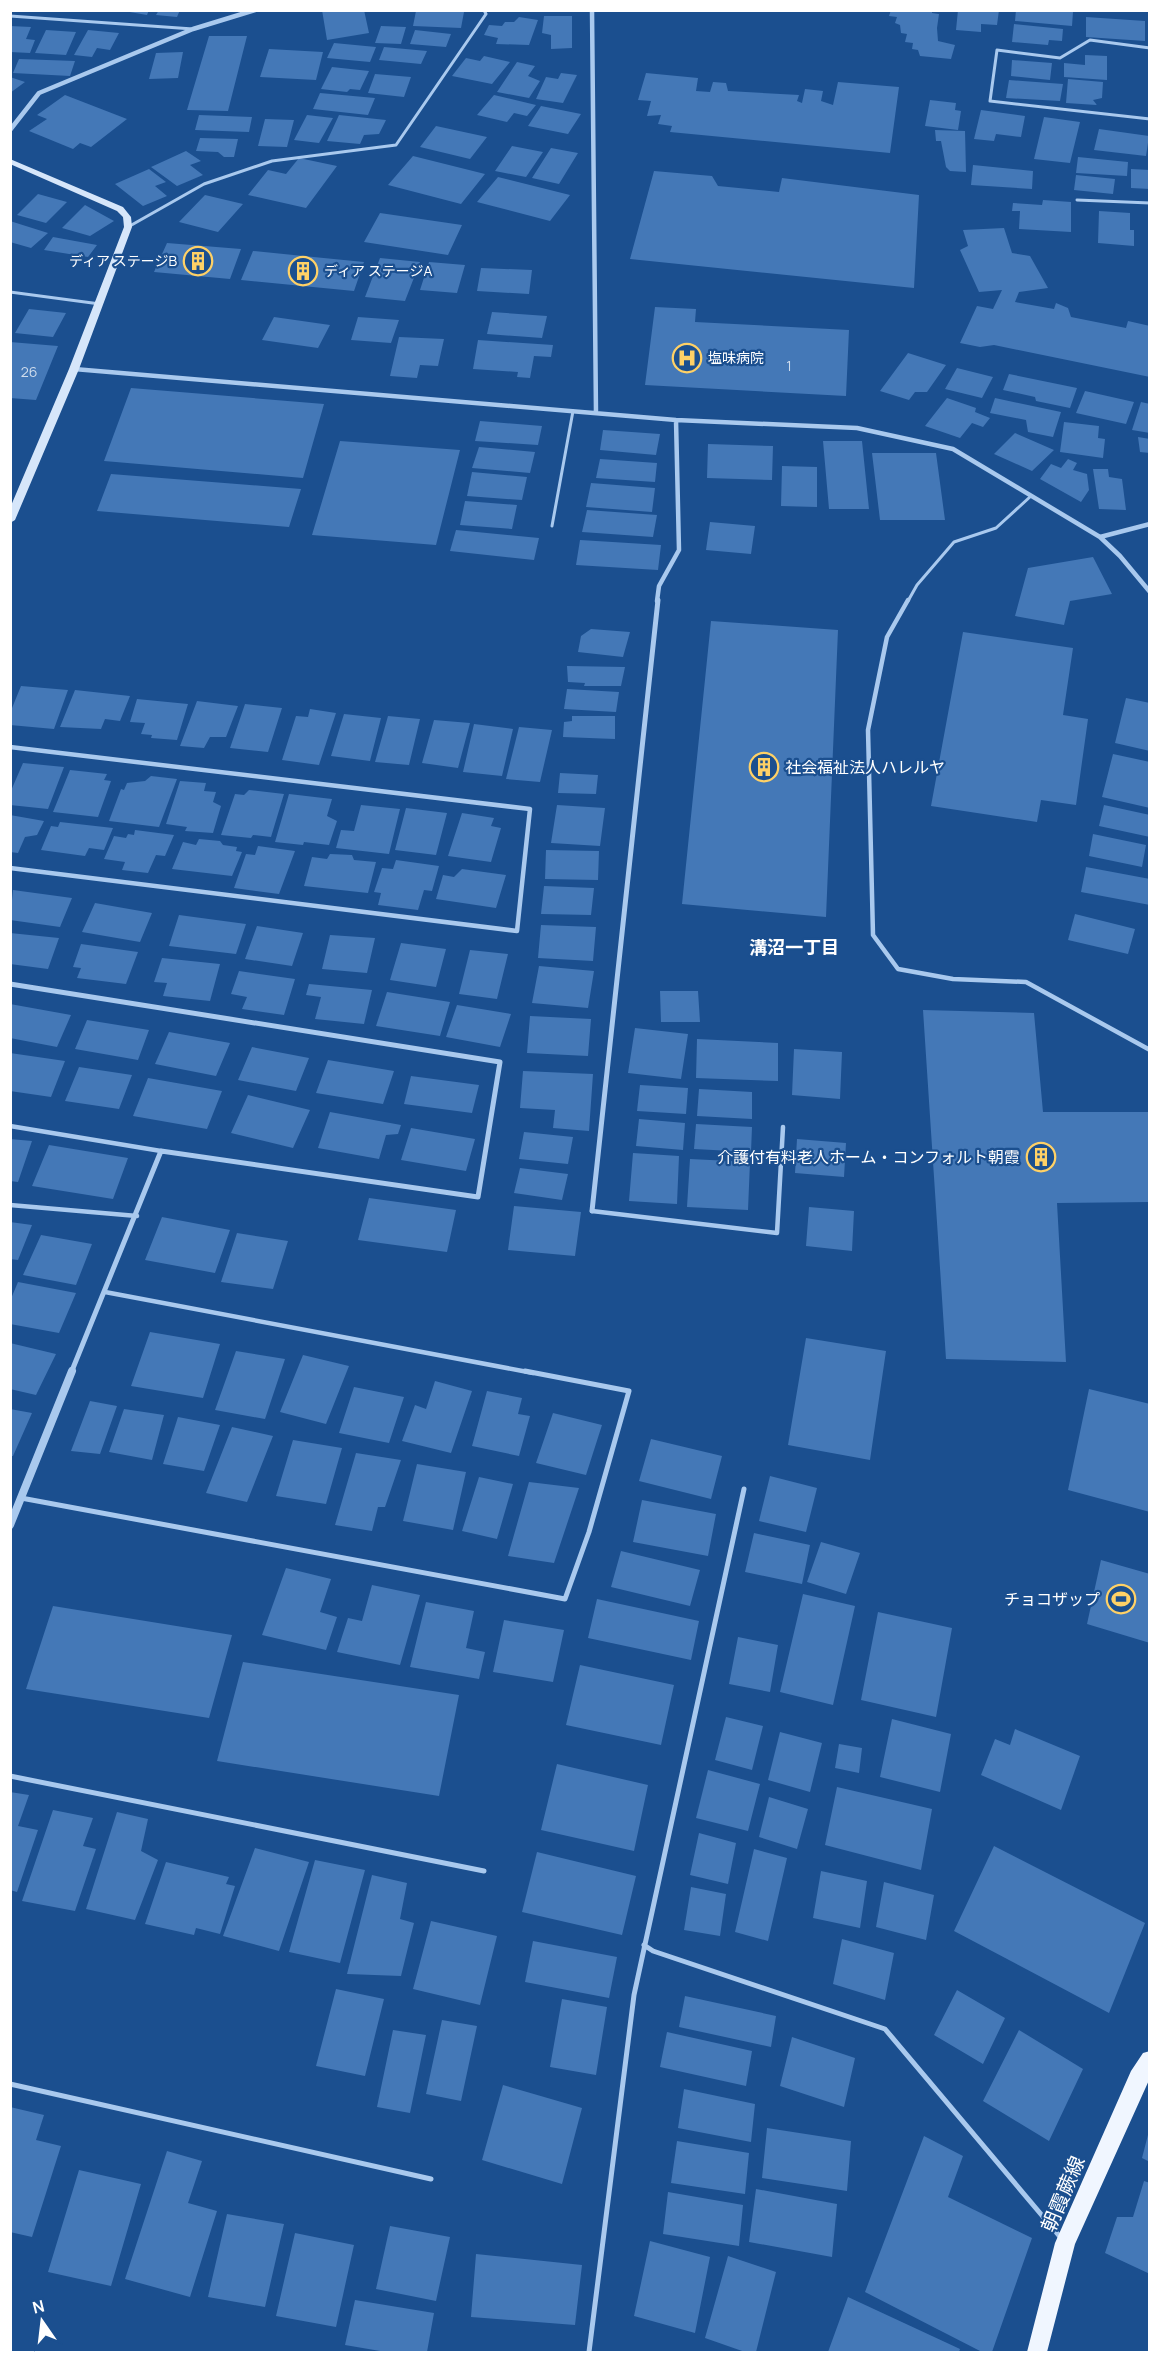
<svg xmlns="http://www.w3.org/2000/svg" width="1160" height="2363" font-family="Manrope,'Noto Sans JP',sans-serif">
	<rect width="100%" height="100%" fill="#1b4f8f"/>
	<!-- building -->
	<path fill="#4478b7" d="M118 10H149L147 15Z
		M159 10H180L177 17 156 15Z
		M322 10H364L369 33 327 40Z
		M891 10H932V13L939 14 937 28 938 41 955 45 951 59 920 56 918 50 912 49 913 43 905 42 907 34 901 33 900 25 895 23 897 17 889 16Z
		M958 10H999L997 25 981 24V32L956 30Z
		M1016 10 1073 12 1072 26 1015 21Z
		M416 11 464 12 461 28 413 26Z
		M544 16H572V48L551 49V35L542 33Z
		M519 17 538 20 529 45 496 44 498 38 484 35 489 25 502 26 505 22H514Z
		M1086 17 1145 21V41L1086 37Z
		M1014 24 1063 29 1062 41 1049 40 1048 45 1012 42Z
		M10 26 31 27 26 39 35 40 30 53 10 52Z
		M381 26 406 27 401 44 375 43Z
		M46 30 76 32 66 55 35 53Z
		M88 30 119 33 110 50 97 48 92 57 74 55Z
		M415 30 451 34 446 47 410 44Z
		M209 36H247L228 111 187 110Z
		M334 43 376 47 370 62 327 58Z
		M384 47 427 51 421 64 379 60Z
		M269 49 323 52 316 80 260 77Z
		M183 52 178 78 149 79 156 53Z
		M1085 55 1107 56V80L1064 77V63L1085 65Z
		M484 56 510 62 492 84 452 76 466 58 480 61Z
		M19 59 75 61 70 76 13 73Z
		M1012 60 1052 63 1050 80 1011 76Z
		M517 62 535 66 528 76 540 81 529 98 497 92Z
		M332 67 369 71 360 90 350 89 347 92 321 89Z
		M561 73 577 75 563 103 536 99 546 77 558 79Z
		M646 73 698 78 696 91 710 92 713 82 726 83 728 91 799 95 797 101 802 103 805 89 823 91 821 101 833 105 838 82 899 87 890 153 670 132 672 126 658 124 661 115 647 116 651 101 638 100Z
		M375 74 411 77 404 97 368 93Z
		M10 77 25 82 10 93Z
		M1068 79 1103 82 1102 98 1093 100 1097 105 1066 103Z
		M1009 80 1063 84 1060 101 1006 98Z
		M320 93 375 98 368 115 313 109Z
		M65 95 127 119 91 147 80 143 73 149 29 131 47 119 37 115Z
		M494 95 536 105 527 116 514 113 507 122 477 115Z
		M930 100 956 103 955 110 961 111 958 130 925 126Z
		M541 106 581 114 568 134 528 126Z
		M981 110 1025 116 1021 137 996 134 994 141 974 139Z
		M199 115 252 117 249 132 195 130Z
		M307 115 333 118 319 143 294 140Z
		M339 115 386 120 379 134 364 135 360 144 327 141Z
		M1044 117 1080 122 1070 163 1034 159Z
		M265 119 294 120 287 147 258 146Z
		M436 126 487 137 470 159 420 147Z
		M1099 129 1149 136 1146 156 1094 150Z
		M935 130 965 131 966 172 950 171 946 167 941 141H936Z
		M200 138 238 139 234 157H224L218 152 196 151Z
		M512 146 543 152 526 177 495 171Z
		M551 148 578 153 559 184 532 178Z
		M186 151 201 161 190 165 203 175 177 186 151 167Z
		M413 156 485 174 461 204 388 185Z
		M1078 157 1128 162 1127 176 1076 173Z
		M299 158 337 166 306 208 248 195 268 170 286 174Z
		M973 165 1033 171 1032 189 971 185Z
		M149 169 166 182 155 186 167 196 143 206 115 184Z
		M1131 169 1150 170V189L1131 188Z
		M654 171 712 176 718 186 779 192 782 178 919 195 914 288 630 259Z
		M1076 175 1115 179 1113 194 1074 190Z
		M498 177 570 195 550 221 477 202Z
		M38 194 67 202 46 223 17 215Z
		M205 195 243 204 218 232 179 222Z
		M1043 200 1071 202V232L1019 229 1020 211H1012L1013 203 1042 205Z
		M85 205 114 221 90 236 62 228Z
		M1099 211 1130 213V230H1134V246L1098 243Z
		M380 213 462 225 448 255 364 242Z
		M10 221 48 233 31 248 10 242Z
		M1004 228 1012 253 1030 256 1048 288 1019 292 1015 302 1054 309 1056 303 1068 308 1071 317 1126 328 1128 321 1150 326V377L994 345 980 347 960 343 977 306 993 309 1002 290 979 292 960 250 968 246 963 230Z
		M53 237 97 245 88 257 44 250Z
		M167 243 241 249 230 279 154 272Z
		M253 251 364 262 354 291 241 280Z
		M380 258 420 262 405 301 365 297Z
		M429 262 465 265 457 293 420 290Z
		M481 268 532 270 529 294 477 291Z
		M655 307 696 309 695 322 849 330 846 396 645 385Z
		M29 309 66 313 53 337 15 333Z
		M492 312 547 316 542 338 487 334Z
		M274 317 330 325 318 348 262 340Z
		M358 317 399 320 391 343 351 340Z
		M399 337 444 339 438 366 420 365 417 378 390 376Z
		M478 340 553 345 551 357 534 356 530 378 517 377 518 372 473 369Z
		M10 342 58 346 36 400 10 398Z
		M908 353 946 365 927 392H915L909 400 880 391Z
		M957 368 993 377 982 398 945 389Z
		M1009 374 1077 388 1070 408 1036 401 1035 397 1003 390Z
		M131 388 324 404 303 478 104 461Z
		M1085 391 1134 402 1126 424 1076 413Z
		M947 398 976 408 975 412 990 418 983 427 972 423 960 438 925 426Z
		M995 398 1061 412 1053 437 1028 432 1026 420 990 413Z
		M1141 402 1150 404V433L1132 430Z
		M480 421 542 426 538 445 475 441Z
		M1064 422 1099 426 1098 438 1105 439 1103 458 1060 452Z
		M603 430 660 434 656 455 600 450Z
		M1015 433 1054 450 1032 471 994 454Z
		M1138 437 1150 439V453L1140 452Z
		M340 441 460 450 436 545 312 535Z
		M823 441H862L869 509H829Z
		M708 444 773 446 772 480 707 478Z
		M479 447 535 452 530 473 472 468Z
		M872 453H936L945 520H880Z
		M600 459 657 463 655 482 596 478Z
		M1068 459 1077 463 1073 470 1087 474 1089 490 1081 502 1040 479 1051 464 1061 468Z
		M782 466 817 467V507L781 506Z
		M1093 469H1108L1109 477 1122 479 1126 510 1099 509Z
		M472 472 527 477 522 500 467 496Z
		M111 474 301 489 289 527 97 511Z
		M591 483 655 488 652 512 586 507Z
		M465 501 517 505 512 529 460 525Z
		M587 510 657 515 653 537 582 532Z
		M710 522 755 526 751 554 706 550Z
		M456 530 539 538 534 560 450 551Z
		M580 540 661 545 658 570 576 565Z
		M1093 557 1112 594 1070 601 1064 625 1015 616 1028 568Z
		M711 621 838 630 826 917 682 904Z
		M591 629 630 632 623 657 578 652 581 636Z
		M963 632 1073 648 1063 715 1088 719 1076 805 1041 800 1037 822 931 806Z
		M567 666 625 667 621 686H584L585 683 568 682Z
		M21 686 68 690 54 729 10 725V713Z
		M567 689 619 692 616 712 564 709Z
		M75 690 130 696 120 721 105 719 101 729 60 727Z
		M1126 698 1150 703V751L1115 743Z
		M137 699 188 704 177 740 151 738 152 735 141 734 145 723 130 722Z
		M197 701 238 706 226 737H210L204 748 180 746Z
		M245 704 282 708 268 752 230 748Z
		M310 709 336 713 319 765 282 760 296 716 308 717Z
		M344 714 381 718 370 761 331 756Z
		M388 716 420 719 409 765 375 762Z
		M572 716H615V739L563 737 564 722 572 721Z
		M434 720 470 723 458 768 422 763Z
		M474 724 513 729 502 776 463 772Z
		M519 727 552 730 540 782 506 779Z
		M1113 754 1150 762V808L1102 797Z
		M23 763 64 767 48 809 10 805V793Z
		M70 770 107 774 104 780 111 781 98 817 53 812Z
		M560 773 598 775 596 794 558 793Z
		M151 776 177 779 159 827 109 821 121 789 124 790 127 783 145 781Z
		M180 781 206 783 204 791 216 792 213 802 221 806 213 833 185 831 187 827 166 824Z
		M249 790 284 794 271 837 253 835 251 838 221 835 235 794 244 795Z
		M289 794 332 799 327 816 337 821 329 845 304 842 303 845 275 842Z
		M361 805 400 809 389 854 336 848 341 830 354 831Z
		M557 805 605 808 600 846 551 843Z
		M1104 805 1150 815V837L1099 826Z
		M406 808 447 813 436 855 395 850Z
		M462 813 494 818 491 826 501 828 491 862 448 856Z
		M10 815 44 821 37 835 25 837 18 853 10 852Z
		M60 822 113 828 104 850 89 848 85 856 41 850 51 826 58 827Z
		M135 830 174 835 165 856 156 855 148 873 122 870 125 862 104 859 114 836 126 838 128 834 134 835Z
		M1093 834 1146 845 1142 867 1089 856Z
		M199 839 220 841 223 845 237 847 236 851 242 852 232 876 172 869 183 842 196 845Z
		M258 846 295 851 279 894 234 888 246 854 255 855Z
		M546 850 599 851 598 880 545 879Z
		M330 854 352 855 354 860 376 862 368 893 304 886 312 857 327 859Z
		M396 860 439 866 432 891 424 890 418 910 378 905 381 893 374 892 382 868 393 869Z
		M1086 867 1150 879V905L1081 892Z
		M462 869 506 875 496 908 436 899 443 875 454 877Z
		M544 886 594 888 591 915 541 914Z
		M13 890 72 898 60 927 10 920Z
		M95 903 152 913 140 942 82 932Z
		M1075 914 1135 929 1128 954 1068 940Z
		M179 915 246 924 236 954 169 946Z
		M541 925 596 927 593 961 538 958Z
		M257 926 303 933 292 966 245 959Z
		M10 933 59 938 48 969 10 964Z
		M330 935 375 938 367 973 322 969Z
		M401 943 446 949 436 987 390 980Z
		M81 944 138 952 126 984 77 978 81 968 73 967Z
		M470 950 508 954 497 999 459 994Z
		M162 958 220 964 210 1001 163 996 167 983 154 982Z
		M539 966 594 971 588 1008 532 1003Z
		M239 971 295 979 284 1015 242 1009 247 997 231 994Z
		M309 984 372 990 364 1024 315 1019 321 997 306 995Z
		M660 991H698L700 1022H661Z
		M387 992 450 1002 440 1036 376 1026Z
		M10 1004 71 1015 57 1047 10 1038Z
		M457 1005 511 1014 500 1047 446 1037Z
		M923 1010 1034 1013 1043 1112H1150V1202L1057 1203 1066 1362 946 1359Z
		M530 1016 591 1019 588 1056 527 1053Z
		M87 1020 149 1030 138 1060 75 1049Z
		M635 1028 688 1034 681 1079 628 1073Z
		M169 1032 230 1043 216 1076 155 1064Z
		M697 1039 778 1043V1081L696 1078Z
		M252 1047 309 1058 296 1091 238 1080Z
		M794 1049 842 1052 840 1099 792 1095Z
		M10 1053 65 1061 51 1097 10 1091Z
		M328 1060 394 1071 383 1104 316 1093Z
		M79 1067 132 1075 119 1109 65 1101Z
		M523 1071 593 1074 589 1131 553 1128 555 1110 520 1108Z
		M411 1076 479 1085 472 1113 404 1104Z
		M148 1078 222 1091 207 1129 133 1116Z
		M640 1085 688 1088 686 1114 637 1111Z
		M699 1089 752 1092V1119L697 1116Z
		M248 1095 310 1110 293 1148 231 1133Z
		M330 1112 401 1125 398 1134 386 1135 379 1159 318 1148Z
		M639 1119 685 1123 683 1150 636 1146Z
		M696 1124 752 1127 751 1152 694 1149Z
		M411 1128 475 1139 466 1171 401 1160Z
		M524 1132 573 1137 568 1164 519 1159Z
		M10 1139 32 1141 18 1182 10 1181Z
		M797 1139 846 1143 844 1177 795 1173Z
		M49 1145 128 1158 113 1199 32 1186Z
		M633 1153 679 1156 677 1204 629 1201Z
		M690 1159 750 1162 748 1210 687 1207Z
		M520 1168 568 1174 562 1200 514 1193Z
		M369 1198 456 1210 447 1252 358 1240Z
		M514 1206 581 1212 575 1256 508 1250Z
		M809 1207 854 1211 852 1251 806 1246Z
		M162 1217 230 1230 215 1273 145 1260Z
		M10 1222 32 1225 18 1260 10 1259Z
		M237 1233 288 1241 273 1289 221 1282Z
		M41 1235 92 1244 76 1285 23 1275Z
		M18 1282 76 1293 59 1333 10 1324V1301Z
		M150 1332 220 1344 203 1398 131 1386Z
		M806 1338 886 1351 870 1460 788 1445Z
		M10 1343 56 1354 36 1395 10 1389Z
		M236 1351 285 1359 265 1419 215 1410Z
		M303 1355 349 1366 326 1424 280 1412Z
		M435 1381 472 1391 451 1453 402 1441 415 1405 426 1409Z
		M354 1387 404 1397 389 1443 339 1433Z
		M1089 1389 1150 1404V1512L1068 1490Z
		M487 1391 522 1398 518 1414 530 1416 519 1456 472 1446Z
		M90 1401 117 1406 100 1454 71 1451Z
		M10 1409 32 1413 13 1456H10Z
		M124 1409 164 1415 152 1460 109 1452Z
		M553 1413 602 1425 586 1475 536 1463Z
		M178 1417 220 1425 204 1471 163 1464Z
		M232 1427 273 1436 247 1502 206 1493Z
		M651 1439 722 1456 711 1499 639 1481Z
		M293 1440 342 1448 326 1504 276 1496Z
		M356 1453 401 1460 385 1507H378L372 1531 335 1525Z
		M417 1464 466 1472 453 1530 403 1521Z
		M770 1476 817 1488 806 1532 759 1521Z
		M479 1477 513 1484 497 1539 462 1531Z
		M529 1482 579 1488 554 1563 508 1556Z
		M642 1500 716 1514 708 1556 633 1542Z
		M754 1533 810 1545 802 1584 745 1572Z
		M821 1542 860 1553 846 1594 807 1582Z
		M621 1551 700 1570 690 1606 611 1587Z
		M1101 1560 1150 1574V1643L1087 1624Z
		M286 1568 331 1579 320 1612 337 1617 326 1650 262 1635Z
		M372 1585 420 1595 400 1665 337 1652 348 1618 362 1621Z
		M803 1594 855 1606 833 1705 780 1692Z
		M597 1599 699 1621 691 1660 588 1638Z
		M426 1602 474 1611 466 1648 485 1652 479 1679 410 1667Z
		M53 1606 232 1635 209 1718 26 1689Z
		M878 1612 952 1628 936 1717 861 1700Z
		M504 1620 564 1630 553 1682 493 1672Z
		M738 1637 778 1645 770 1692 729 1684Z
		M243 1662 459 1695 439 1796 217 1761Z
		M580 1665 674 1685 661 1745 566 1725Z
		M726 1717 763 1726 752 1770 715 1760Z
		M892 1719 951 1734 940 1792 880 1777Z
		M1015 1729 1080 1756 1061 1810 981 1775 995 1739 1010 1745Z
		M780 1732 822 1743 810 1792 768 1780Z
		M839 1744 862 1748 859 1773 835 1768Z
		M557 1764 648 1785 634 1851 541 1830Z
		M708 1770 760 1784 748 1831 696 1818Z
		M837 1787 932 1809 921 1870 825 1845Z
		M10 1792 29 1795 18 1826 38 1830 17 1892 10 1890Z
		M769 1797 808 1809 797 1849 759 1837Z
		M53 1810 93 1818 83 1846 96 1849 75 1911 22 1901Z
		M117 1812 148 1819 141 1851 158 1860 135 1920 86 1909Z
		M699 1833 736 1843 728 1884 690 1875Z
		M994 1846 1145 1923 1109 2013 954 1931Z
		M255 1848 309 1862 279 1951 223 1936Z
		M754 1849 787 1858 768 1941 735 1932Z
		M537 1852 636 1876 622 1935 522 1912Z
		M315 1860 365 1870 340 1963 289 1952Z
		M166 1862 229 1877 226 1884 235 1886 220 1934 196 1928 194 1935 145 1924Z
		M821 1871 867 1881 860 1928 813 1918Z
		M372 1875 407 1883 400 1919 414 1923 401 1976 347 1974Z
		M884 1882 934 1895 926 1940 876 1927Z
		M691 1887 726 1894 720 1936 684 1930Z
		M431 1921 497 1936 480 2005 413 1989Z
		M842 1939 894 1953 885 2000 833 1984Z
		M533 1941 617 1957 609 1998 525 1982Z
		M336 1989 384 1999 365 2076 316 2066Z
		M957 1990 1005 2018 983 2064 934 2035Z
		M685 1996 776 2016 771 2047 679 2027Z
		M562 1999 607 2007 596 2075 550 2067Z
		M442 2020 477 2026 461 2101 426 2094Z
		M393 2030 426 2035 410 2113 377 2107Z
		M1019 2030 1083 2069 1049 2141 983 2101Z
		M667 2032 752 2051 746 2086 660 2067Z
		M792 2037 855 2058 844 2107 780 2086Z
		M503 2085 582 2108 562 2184 482 2160Z
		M684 2089 755 2104 751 2142 678 2128Z
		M10 2107 44 2115 36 2140 61 2146 32 2237 10 2232Z
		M767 2128 851 2141 847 2191 762 2178Z
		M1149 2131H1150V2162L1142 2158Z
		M924 2136 963 2156 948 2197 1032 2238 992 2352H982L865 2292Z
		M677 2141 749 2153 745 2194 671 2183Z
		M167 2151 202 2161 188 2203 217 2211 190 2297 125 2279Z
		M79 2170 141 2184 111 2286 48 2272Z
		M1144 2181 1150 2183V2274L1105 2253 1117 2217H1133Z
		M756 2189 837 2204 832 2257 749 2242Z
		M668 2192 743 2205 739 2246 663 2234Z
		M227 2214 284 2224 265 2307 208 2297Z
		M390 2226 450 2237 436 2301 376 2289Z
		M295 2233 354 2245 336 2327 276 2316Z
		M650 2241 710 2257 695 2333 634 2316Z
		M476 2254 582 2265 575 2325 471 2317Z
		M728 2256 776 2272 756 2352H745L705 2338Z
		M848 2297 960 2349 959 2352H828Z
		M355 2300 434 2313 427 2352H386L345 2345Z"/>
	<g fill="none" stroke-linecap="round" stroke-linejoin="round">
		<!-- lane-far2 -->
		<path stroke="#a9c9ee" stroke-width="3" d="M10 16 193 29
			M1150 48 1090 40 1060 58 997 50 990 101 1150 119
			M1077 200 1150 203
			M128 227 204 184 272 161 396 145 486 14 484 10
			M10 292 100 304
			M552 526 573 411
			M908 601 917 585 954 542 996 528 1031 496"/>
		<!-- lane-far1 -->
		<path stroke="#a9c9ee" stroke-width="4.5" d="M908 600 887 637 868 730 873 935 898 969 953 979 1026 982 1150 1050
			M10 747 530 809 517 931 10 868
			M10 1126 161 1151
			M10 1205 137 1216
			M592 1211 777 1233 783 1127
			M105 1292 533 1373"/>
		<!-- lane -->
		<path stroke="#a9c9ee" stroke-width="5" d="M21 1498 565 1599 589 1532 629 1391 525 1371
			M10 1776 484 1871
			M644 1945 653 1951 885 2029 1061 2238
			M10 2084 431 2179
			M589 2352 634 1995 744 1489"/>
		<!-- street-far2 -->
		<path stroke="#a9c9ee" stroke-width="4.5" d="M592 10 596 413
			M10 130 39 93 193 29 255 10
			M74 369 676 420 857 428 953 449 1100 537 1120 556 1150 592
			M1100 537 1150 524
			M657 601 659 586 679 550 676 420"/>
		<!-- street-far1 -->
		<path stroke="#a9c9ee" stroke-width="5" d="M10 984 500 1062 478 1197 161 1151 71 1373
			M592 1211 658 600"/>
		<!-- street -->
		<path stroke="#a9c9ee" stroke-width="8" d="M10 1525 72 1371"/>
		<!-- secondary -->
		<path fill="#d6e6fa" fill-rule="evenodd" d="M10 159 123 207 131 217 132 227 79 369 15 520 10 523V508L69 369 124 227 123 217 117 211 10 164Z"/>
		<!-- primary -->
		<path fill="#f0f6ff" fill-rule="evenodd" d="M1150 2051V2078L1075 2244 1047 2352H1027L1055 2243 1131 2071 1143 2053Z"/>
	</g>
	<!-- icons -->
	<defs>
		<g id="building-ring" transform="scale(1.5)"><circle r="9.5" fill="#1b4f8f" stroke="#ffd166" stroke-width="1.5"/><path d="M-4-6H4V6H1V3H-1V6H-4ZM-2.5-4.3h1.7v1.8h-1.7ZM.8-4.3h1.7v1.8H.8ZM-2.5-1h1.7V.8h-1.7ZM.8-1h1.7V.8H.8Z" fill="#ffd166"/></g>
		<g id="hospital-ring" transform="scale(1.5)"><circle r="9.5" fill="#1b4f8f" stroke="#ffd166" stroke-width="1.5"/><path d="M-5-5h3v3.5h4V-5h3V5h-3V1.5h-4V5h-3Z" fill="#ffd166"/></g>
		<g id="stadium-ring" transform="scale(1.5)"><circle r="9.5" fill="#1b4f8f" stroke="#ffd166" stroke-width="1.5"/><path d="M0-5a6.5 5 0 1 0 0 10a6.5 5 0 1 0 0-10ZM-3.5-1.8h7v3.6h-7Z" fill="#ffd166"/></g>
	</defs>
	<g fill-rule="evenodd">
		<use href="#building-ring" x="198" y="261"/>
		<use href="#building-ring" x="303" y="271"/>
		<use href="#hospital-ring" x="687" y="358"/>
		<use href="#building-ring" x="764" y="767"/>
		<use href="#building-ring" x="1041" y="1157"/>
		<use href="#stadium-ring" x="1121" y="1599"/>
	</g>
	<g text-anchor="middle" stroke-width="4.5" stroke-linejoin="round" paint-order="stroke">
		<!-- far-poi labels -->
		<g font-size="14" fill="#fff" stroke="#1b4f8f" text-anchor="start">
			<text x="177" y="266" text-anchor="end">ディア ステージB</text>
			<text x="324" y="276">ディア ステージA</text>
			<text x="708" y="363">塩味病院</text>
		</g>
		<!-- number labels -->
		<g font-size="14" fill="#d0dded">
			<text x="789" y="371">1</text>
			<text x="29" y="377">26</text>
		</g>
		<!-- poi labels -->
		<g font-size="16" fill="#fff" stroke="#1b4f8f" text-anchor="end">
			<text x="785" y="773" text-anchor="start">社会福祉法人ハレルヤ</text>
			<text x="1020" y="1163">介護付有料老人ホーム・コンフォルト朝霞</text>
			<text x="1100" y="1605">チョコザップ</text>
		</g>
		<!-- neighbourhood labels -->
		<g font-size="18" font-weight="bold" fill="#fff" stroke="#1b4f8f">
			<text x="794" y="954">溝沼一丁目</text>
		</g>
		<!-- near-street labels -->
		<g font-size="20" fill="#fff" stroke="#1b4f8f">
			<text transform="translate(1063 2194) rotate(-67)" y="7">朝霞蕨線</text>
		</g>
	</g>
	<!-- border -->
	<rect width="1160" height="2363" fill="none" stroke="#ffffff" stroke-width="24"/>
	<!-- north arrow -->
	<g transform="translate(42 2321) rotate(346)" stroke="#1b4f8f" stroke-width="4.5" paint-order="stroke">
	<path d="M0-4.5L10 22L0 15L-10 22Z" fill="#ffffff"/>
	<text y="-9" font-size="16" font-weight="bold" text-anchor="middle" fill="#ffffff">N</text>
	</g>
</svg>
